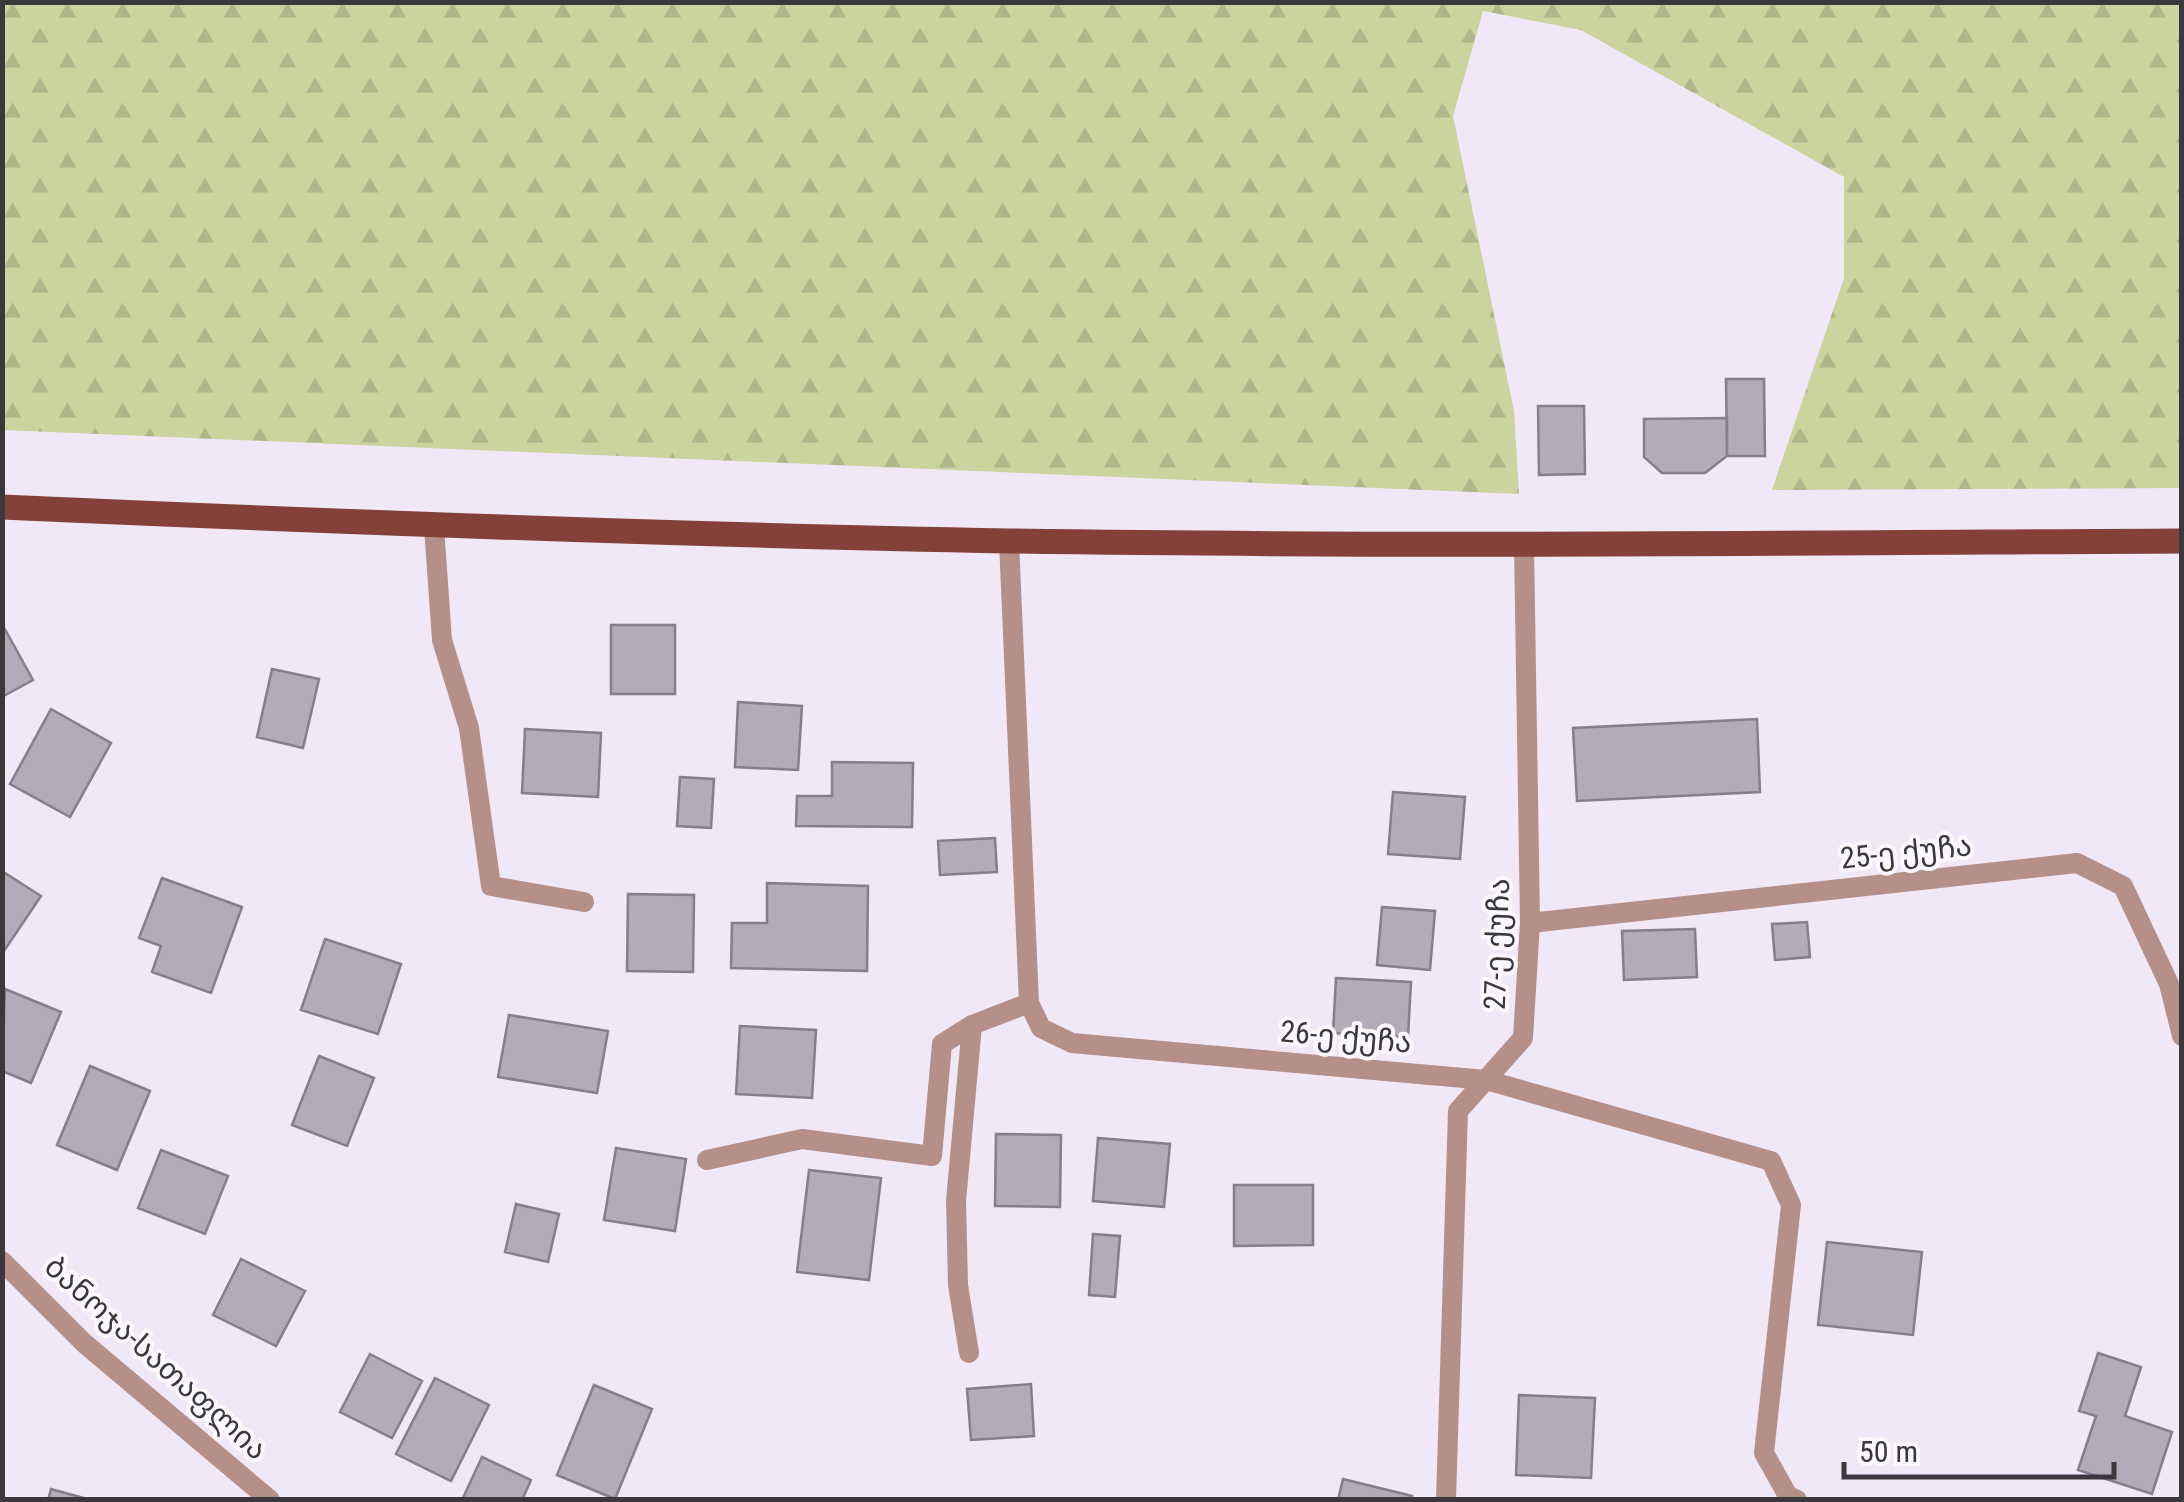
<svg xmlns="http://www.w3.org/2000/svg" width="2184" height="1502" font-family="'Roboto Condensed','Noto Sans Georgian',sans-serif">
	<defs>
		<pattern id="forest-firs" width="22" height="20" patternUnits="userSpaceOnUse" patternTransform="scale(2.5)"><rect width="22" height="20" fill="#cbd39f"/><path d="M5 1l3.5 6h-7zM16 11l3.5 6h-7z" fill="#afb68a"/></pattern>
	</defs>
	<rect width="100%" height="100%" fill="#f0e7f7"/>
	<!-- forest -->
	<path fill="url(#forest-firs)" d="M3 2 2181 3V488L1772 490 1844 278V177L1581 30 1483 11 1453 116 1514 411 1519 494 3 430Z"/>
	<!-- building -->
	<path fill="#b3abba" stroke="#857e8c" stroke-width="2.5" d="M1726 379H1764L1765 456H1727Z
		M1538 406H1584L1585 474 1539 475Z
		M1727 418V456L1705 473H1662L1644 457V419Z
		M2 624 33 680 2 697Z
		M611 625H675V694H611Z
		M272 669 319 679 303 748 257 737Z
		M738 702 802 706 798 770 735 767Z
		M51 709 111 743 70 817 10 784Z
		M1757 719 1760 792 1577 801 1573 728Z
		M525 729 601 733 598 797 522 793Z
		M832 762 913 763 912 827 796 826 797 796H832Z
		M680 777 714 779 711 828 677 826Z
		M1393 792 1465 797 1460 859 1388 854Z
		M995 838 997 872 940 875 938 841Z
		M2 871 41 896 2 954Z
		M162 878 242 907 211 993 152 972 161 946 139 938Z
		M767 883 868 886 867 971 731 968 732 923H767Z
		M628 894 694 895 693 972 627 971Z
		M1382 907 1435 911 1430 970 1377 965Z
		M1807 922 1810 957 1775 960 1772 924Z
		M1695 929 1697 977 1624 980 1622 931Z
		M325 939 401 964 378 1034 301 1010Z
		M1336 978 1411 982 1408 1037 1333 1033Z
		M5 989 61 1012 31 1083 2 1071Z
		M509 1015 608 1031 597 1093 498 1077Z
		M740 1026 816 1030 812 1098 736 1094Z
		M319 1056 374 1078 347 1146 292 1125Z
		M90 1066 150 1091 117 1170 57 1145Z
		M996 1134 1061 1135 1060 1207 995 1206Z
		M1098 1138 1170 1144 1164 1207 1093 1201Z
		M616 1148 686 1159 675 1231 604 1220Z
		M161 1150 228 1176 205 1234 138 1208Z
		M809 1170 881 1178 869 1280 797 1272Z
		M1234 1185H1313V1245L1234 1246Z
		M516 1204 559 1214 548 1262 505 1252Z
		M1093 1234 1120 1236 1115 1297 1089 1295Z
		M1827 1242 1922 1252 1913 1335 1818 1325Z
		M241 1259 305 1291 276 1346 213 1315Z
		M2098 1353 2141 1367 2125 1416 2172 1432 2152 1494 2078 1470 2096 1416 2079 1411Z
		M370 1354 422 1381 392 1438 340 1412Z
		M435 1378 489 1405 451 1481 396 1454Z
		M1031 1384 1034 1436 971 1440 967 1389Z
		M594 1385 652 1409 615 1499 557 1475Z
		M1519 1395 1595 1398 1591 1478 1516 1475Z
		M482 1457 531 1480 522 1500H462Z
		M1343 1479 1412 1496 1411 1500H1338Z
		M51 1489 91 1500H48Z"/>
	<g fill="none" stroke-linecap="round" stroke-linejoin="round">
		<!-- service -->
		<path stroke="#b68f89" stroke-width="20" d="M434 527 442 640 469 728 491 886 584 902
			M1530 923 2077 863 2123 886 2169 984 2182 1036
			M707 1160 802 1139 932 1156 942 1044 972 1025 1029 1003
			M969 1353 958 1285 956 1201 972 1025"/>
		<!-- minor -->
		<path stroke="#b68f89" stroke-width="20" d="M1009 541 1029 1003 1041 1028 1072 1043 1486 1080 1771 1161 1791 1205 1764 1453 1788 1496 1797 1500
			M1446 1500 1458 1111 1523 1038 1530 923 1524 545"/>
		<!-- tertiary -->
		<path stroke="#b68f89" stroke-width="20" d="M2 1261 84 1343 270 1500"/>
		<!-- primary -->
		<path stroke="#834139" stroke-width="25" d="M2 507C338 522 674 535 1010 541 1400 547 1791 543 2182 541"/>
	</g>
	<g text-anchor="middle" stroke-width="8" stroke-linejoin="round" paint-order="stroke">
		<!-- street labels -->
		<g font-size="30" fill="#3a373d" stroke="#faf7fd">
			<text transform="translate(1906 852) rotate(-6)" y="10">25-ე ქუჩა</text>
			<text transform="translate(1497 944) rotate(-88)" y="10">27-ე ქუჩა</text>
			<text transform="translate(1346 1037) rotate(5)" y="10">26-ე ქუჩა</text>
			<text transform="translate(156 1358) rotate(42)" y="10">ბანოჯა-სათაფლია</text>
		</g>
	</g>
	<!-- border -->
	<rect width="2184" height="1502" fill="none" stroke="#3a373d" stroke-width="10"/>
	<!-- scale -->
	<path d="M1844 1462v15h270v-15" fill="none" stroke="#3a373d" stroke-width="5"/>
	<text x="1859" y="1462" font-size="30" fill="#3a373d" stroke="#faf7fd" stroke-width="8" paint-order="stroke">50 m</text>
</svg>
